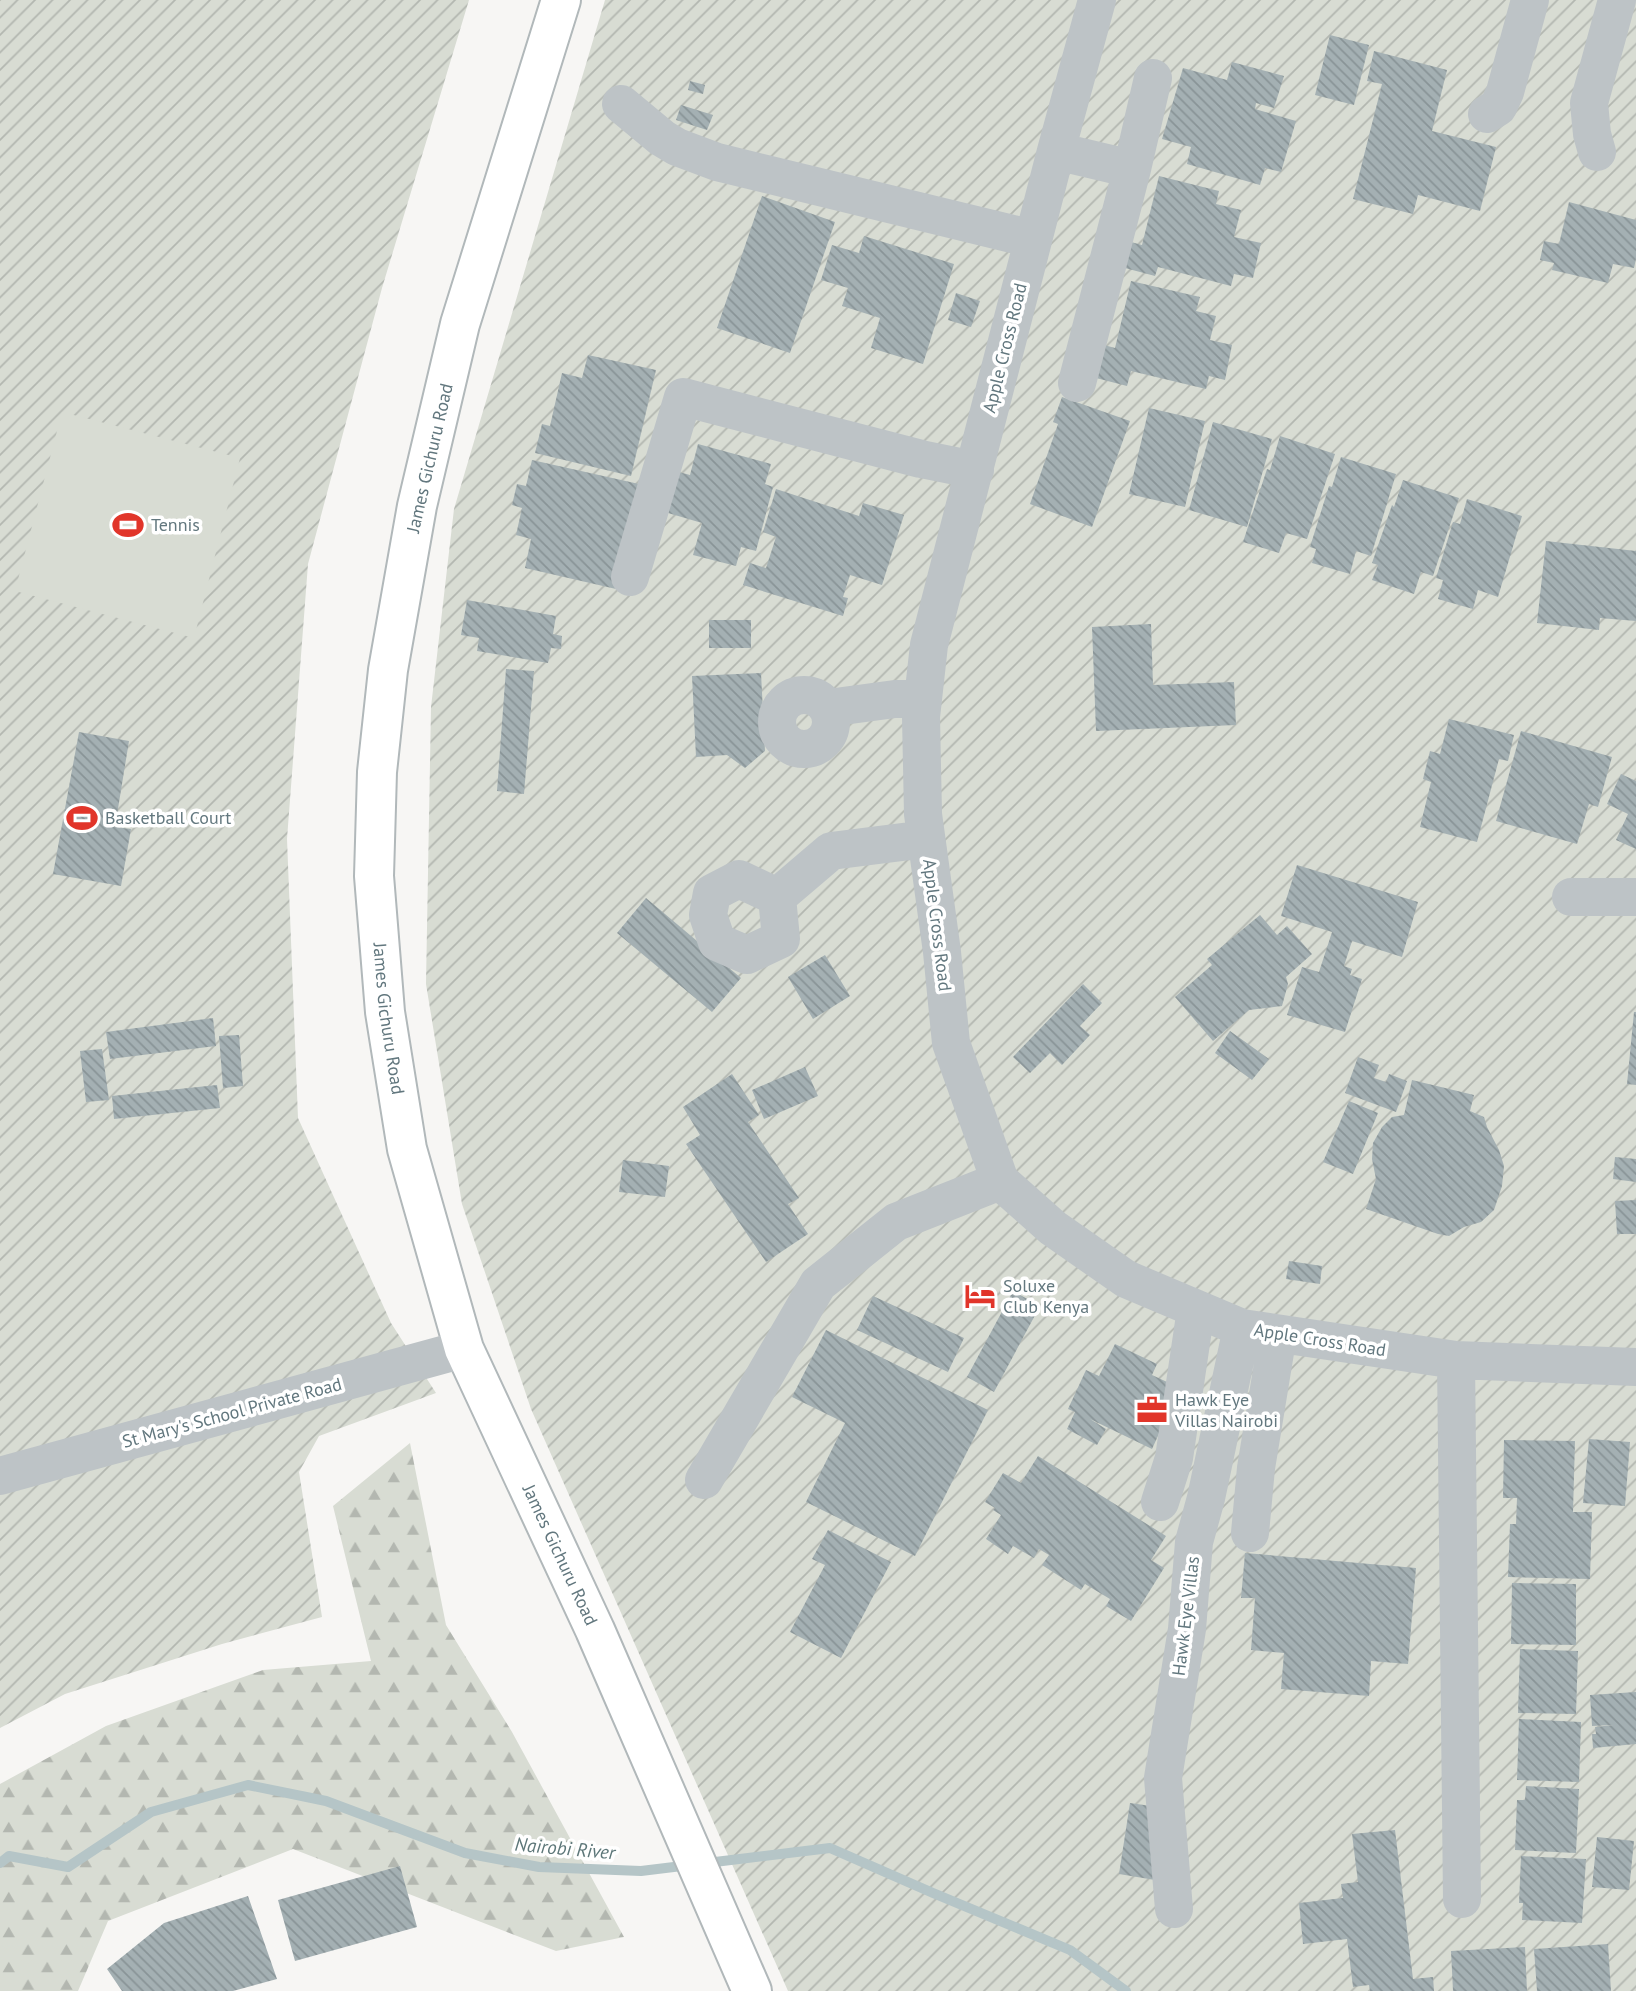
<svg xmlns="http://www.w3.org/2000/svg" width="1636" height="1991" font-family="'PT Sans',sans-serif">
	<defs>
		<pattern id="forest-firs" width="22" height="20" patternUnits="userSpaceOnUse" patternTransform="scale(1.75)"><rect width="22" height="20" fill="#d8dcd3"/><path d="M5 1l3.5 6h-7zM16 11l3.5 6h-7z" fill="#b3b7b0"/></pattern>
		<pattern id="garden-furrows" width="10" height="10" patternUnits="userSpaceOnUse" patternTransform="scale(1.75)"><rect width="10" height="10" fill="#d8dcd3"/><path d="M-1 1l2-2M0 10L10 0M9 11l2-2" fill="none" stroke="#b3b7b0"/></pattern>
		<pattern id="building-back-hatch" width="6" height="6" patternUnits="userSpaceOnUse" patternTransform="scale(1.75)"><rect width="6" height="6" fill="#a4b0b3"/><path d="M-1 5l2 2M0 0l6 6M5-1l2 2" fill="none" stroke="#899497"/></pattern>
	</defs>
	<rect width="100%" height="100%" fill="#f7f6f4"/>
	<!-- forest -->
	<path fill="url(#forest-firs)" d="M410 1443 446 1625 512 1732 624 1937 556 1951 293 1849 108 1921 78 1991H0V1784L106 1726 263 1670 371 1661 333 1506Z"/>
	<!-- garden -->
	<path fill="url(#garden-furrows)" d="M0 0H469L382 288 308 564 287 839 298 1118 391 1323 436 1393 319 1436 299 1472 322 1617 222 1644 65 1694 0 1728Z
		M605 0H1636V1991H788L531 1409 462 1204 426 984 431 707 454 509Z"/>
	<!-- pitch -->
	<path fill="#d8dcd3" d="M62 412 240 458 194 638 15 591Z"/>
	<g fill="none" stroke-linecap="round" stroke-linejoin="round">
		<!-- stream -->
		<path stroke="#b5c5c7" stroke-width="10" d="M0 1863 9 1856 68 1867 151 1812 248 1785 326 1801 465 1853 539 1867 641 1871 830 1848 933 1893 1070 1950 1126 1991"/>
	</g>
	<!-- building -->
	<path fill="url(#building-back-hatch)" d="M1330 35 1369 45 1354 105 1315 95Z
		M1374 51 1447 70 1432 131 1496 147 1480 211 1418 195 1413 214 1353 199 1382 84 1367 81Z
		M1232 62 1284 76 1274 108 1256 103 1255 109 1296 121 1281 172 1265 168 1260 185 1187 164 1191 147 1162 139 1183 68 1227 80Z
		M690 81 705 85 703 94 688 90Z
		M681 105 713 115 707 130 676 120Z
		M1159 176 1219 191 1216 204 1241 210 1234 237 1261 243 1253 278 1234 274 1231 286 1158 267 1155 276 1125 268 1131 242 1142 245Z
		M762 196 835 222 790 353 717 328Z
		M1569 202 1636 220V259L1634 268 1613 264 1608 283 1552 270 1554 263 1540 260 1544 241 1559 244Z
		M864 236 954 264 923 364 871 348 880 318 842 306 848 288 821 280 832 245 859 253Z
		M1131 281 1200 297 1196 311 1216 316 1210 340 1232 345 1225 380 1209 376 1206 389 1131 371 1127 386 1096 378 1104 345 1115 348Z
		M956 293 980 301 971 327 948 320Z
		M588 355 656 370 631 476 535 453 542 424 550 426 562 373 582 378Z
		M1062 397 1130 421 1092 527 1030 504 1058 424 1053 422Z
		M1149 408 1205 421 1185 507 1129 494Z
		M1213 422 1272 439 1247 527 1189 510Z
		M1280 436 1335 454 1307 539 1286 533 1279 553 1243 542 1267 469 1270 470Z
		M698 444 771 464 765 484 773 487 756 551 741 547 736 566 693 555 702 523 668 513 679 472 690 475Z
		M1341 457 1396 474 1371 556 1356 551 1350 574 1312 563 1316 549 1310 547 1329 486 1332 487Z
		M532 460 639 484 616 589 525 568 531 539 516 535 522 508 512 505 517 484 526 486Z
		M1403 480 1459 498 1433 576 1421 572 1414 594 1372 580 1378 565 1372 563 1392 505 1394 507Z
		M776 489 859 516 863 503 904 515 882 585 850 575 843 597 848 598 843 616 743 585 750 563 766 568 776 537 763 532Z
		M1467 499 1522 516 1498 597 1478 590 1473 609 1438 599 1443 580 1436 578 1453 522 1460 524Z
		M1546 541 1636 551V621L1600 618 1599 630 1537 623Z
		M467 600 556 616 553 634 562 636 561 649 551 648 548 663 477 651 479 638 461 635Z
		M709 620H751V648H709Z
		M1151 624 1153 685 1234 682 1236 725 1096 731 1092 627Z
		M506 669 534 671 524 794 497 791Z
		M761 673 765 751 745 768 727 755 696 757 692 676Z
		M1449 719 1514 735 1508 761 1499 759 1477 842 1420 827 1431 782 1423 779 1430 751 1440 754Z
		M1521 731 1612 757 1598 807 1589 804 1577 844 1496 821Z
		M79 732 129 741 115 827 131 829 121 886 53 874Z
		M1621 774 1636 781V849L1616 840 1628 814 1607 804Z
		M1297 865 1418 902 1402 957 1352 941 1344 966 1352 969 1350 975 1362 979 1345 1032 1287 1015 1302 967 1319 972 1332 932 1281 916Z
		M646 898 741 978 712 1012 617 933Z
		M1260 915 1277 935 1287 926 1312 954 1286 977 1288 984 1282 1006 1249 1010 1213 1041 1175 997 1212 965 1207 959Z
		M825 955 850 996 813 1019 788 977Z
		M1083 984 1102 1003 1080 1026 1090 1035 1062 1065 1050 1053 1030 1073 1013 1057Z
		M1634 1012H1636V1085L1627 1084Z
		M213 1018 216 1046 110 1059 106 1032Z
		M1230 1031 1269 1059 1252 1080 1215 1053Z
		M239 1035 243 1086 223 1088 219 1036Z
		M102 1049 109 1100 86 1102 80 1051Z
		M1358 1057 1379 1065 1374 1078 1386 1082 1389 1074 1407 1081 1396 1112 1345 1093Z
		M805 1067 818 1096 764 1119 752 1090Z
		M732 1074 759 1115 748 1122 799 1198 788 1204 808 1234 766 1262 686 1144 700 1135 683 1107Z
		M1412 1080 1474 1095 1470 1111 1484 1117 1487 1127 1499 1150 1504 1166 1502 1186 1494 1210 1481 1222 1464 1227 1449 1236 1438 1234 1366 1209 1376 1179 1372 1159 1373 1143 1382 1127 1392 1117 1404 1115Z
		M217 1085 220 1108 114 1119 112 1096Z
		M1349 1101 1378 1113 1353 1174 1323 1162Z
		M1615 1157 1636 1159V1182L1613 1179Z
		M623 1160 669 1166 665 1197 619 1192Z
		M1636 1200V1234H1617L1615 1201Z
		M1289 1261 1322 1266 1320 1284 1286 1279Z
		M1013 1291 1040 1306 994 1392 967 1377Z
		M873 1296 964 1338 948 1372 857 1330Z
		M826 1330 988 1410 915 1556 806 1502 845 1423 792 1397Z
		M1115 1344 1157 1364 1152 1375 1180 1388 1152 1449 1090 1419 1106 1429 1097 1445 1067 1429 1075 1412 1068 1409 1086 1370 1099 1376Z
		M1589 1439 1630 1442 1625 1506 1583 1503Z
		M1504 1440 1575 1441 1573 1512H1592L1590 1579 1508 1577 1510 1524H1516L1517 1498H1503Z
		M1038 1456 1166 1536 1151 1560 1164 1568 1131 1621 1106 1606 1110 1599 1085 1584 1081 1590 1042 1565 1049 1555 1039 1549 1034 1558 1013 1546 1008 1554 986 1539 1001 1515 993 1510 995 1508 985 1502 1003 1473 1021 1483Z
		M828 1530 891 1562 841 1658 790 1632 825 1565 812 1559Z
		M1245 1553 1416 1568 1408 1664 1371 1661 1369 1696 1281 1689 1284 1653 1251 1650 1255 1598H1241Z
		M1512 1583 1576 1584V1645L1511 1644Z
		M1520 1649 1578 1651 1576 1714 1518 1713Z
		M1636 1692V1744L1593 1748 1592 1734H1596L1595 1727 1613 1725 1592 1726 1590 1695Z
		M1519 1719 1581 1722 1579 1782 1517 1780Z
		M1526 1786 1579 1789 1576 1853 1515 1850 1517 1800H1525Z
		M1130 1803 1172 1809 1161 1881 1119 1874Z
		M1395 1830 1413 1979 1433 1977 1434 1991H1370L1369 1985 1353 1987 1347 1939 1303 1944 1299 1903 1343 1898 1341 1884 1358 1882 1352 1834Z
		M1597 1837 1634 1841 1629 1890 1592 1887Z
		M1521 1856 1586 1859 1582 1923 1522 1920 1523 1903H1519Z
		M400 1866 417 1927 295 1961 278 1900Z
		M248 1896 277 1979 233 1991H122L107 1969 164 1923Z
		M1608 1944 1611 1991H1537L1534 1949Z
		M1525 1947 1527 1991H1453L1451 1951Z"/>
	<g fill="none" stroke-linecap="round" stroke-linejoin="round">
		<!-- major casing -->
		<g stroke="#b1b8ba" stroke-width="42">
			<g id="major">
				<path id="s1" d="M561 0 460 324 417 506 388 670 377 772 374 876 385 1012 407 1149 464 1349 595 1630 752 1991"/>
			</g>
		</g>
		<!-- minor -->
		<path stroke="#bdc3c6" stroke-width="38" d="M1097 0 1056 151 929 645 921 717 923 814 942 952 951 1043 1000 1181 1053 1228 1126 1279 1242 1328 1456 1360 1636 1367
			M621 104 662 138 677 147 717 162 1033 239
			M1487 114 1498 107 1505 92 1530 0
			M1056 151 1132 169
			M1597 152 1592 134 1589 103 1617 0
			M1077 383 1132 169 1153 78
			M630 577 683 397 921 459 975 470
			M777 722a27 27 0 1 1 54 0a27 27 0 1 1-54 0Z
			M828 708 895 699H923
			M777 897 739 879 712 893 708 915 717 942 747 955 781 939 777 897 831 851 926 839
			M1571 897H1636
			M1456 1360 1462 1899
			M0 1476 464 1349
			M704 1480 818 1284 896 1222 1000 1181
			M1160 1502 1174 1458 1196 1309
			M1250 1533 1256 1468 1278 1334
			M1174 1909 1163 1778 1187 1629 1194 1542 1206 1498 1242 1328"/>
		<!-- major -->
		<use href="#major" stroke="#fff" stroke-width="38"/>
	</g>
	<!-- icons -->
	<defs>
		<g id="stadium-bare" transform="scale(2.415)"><path d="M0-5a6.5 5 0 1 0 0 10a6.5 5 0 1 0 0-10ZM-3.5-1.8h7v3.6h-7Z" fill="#e1352a" stroke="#fff" stroke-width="2.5" paint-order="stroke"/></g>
		<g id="hotel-bare" transform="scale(2.415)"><path d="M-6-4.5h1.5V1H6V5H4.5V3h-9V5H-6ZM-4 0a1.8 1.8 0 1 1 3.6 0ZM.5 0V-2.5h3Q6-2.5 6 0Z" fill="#e1352a" stroke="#fff" stroke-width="2.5" paint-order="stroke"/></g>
		<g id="office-bare" transform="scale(2.415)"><path d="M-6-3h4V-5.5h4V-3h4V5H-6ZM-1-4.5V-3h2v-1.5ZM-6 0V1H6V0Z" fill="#e1352a" stroke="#fff" stroke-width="2.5" paint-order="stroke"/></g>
	</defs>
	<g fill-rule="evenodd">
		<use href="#stadium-bare" x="128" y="525"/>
		<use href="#stadium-bare" x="82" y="818"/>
		<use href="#hotel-bare" x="980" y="1296"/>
		<use href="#office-bare" x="1152" y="1410"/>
	</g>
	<g text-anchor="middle" stroke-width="7" stroke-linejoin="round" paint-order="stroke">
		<!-- street labels -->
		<g font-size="18" fill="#62777e" stroke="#fff">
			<text transform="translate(1005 348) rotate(-76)" y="6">Apple Cross Road</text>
			<text transform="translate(430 458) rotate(-77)" y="6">James Gichuru Road</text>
			<text transform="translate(937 925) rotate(83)" y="6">Apple Cross Road</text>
			<text dy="6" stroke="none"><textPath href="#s1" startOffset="1043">James Gichuru Road</textPath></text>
			<text transform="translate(1320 1340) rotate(9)" y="6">Apple Cross Road</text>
			<text transform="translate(232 1413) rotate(-15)" y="6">St Mary's School Private Road</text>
			<text dy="6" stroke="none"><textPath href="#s1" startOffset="1610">James Gichuru Road</textPath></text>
			<text transform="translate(1186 1616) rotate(-83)" y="6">Hawk Eye Villas</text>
		</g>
		<!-- poi labels -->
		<g font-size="18" fill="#62777e" stroke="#fff" text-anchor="start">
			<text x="151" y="531">Tennis</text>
			<text x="105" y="824">Basketball Court</text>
			<text x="1003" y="1292">Soluxe<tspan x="1003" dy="21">Club Kenya</tspan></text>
			<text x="1175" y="1406">Hawk Eye<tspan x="1175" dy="21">Villas Nairobi</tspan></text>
		</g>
		<!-- water labels -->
		<g font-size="19" font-style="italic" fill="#5d7779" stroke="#fff">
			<text transform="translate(565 1848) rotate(5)" y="7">Nairobi River</text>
		</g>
	</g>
</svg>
